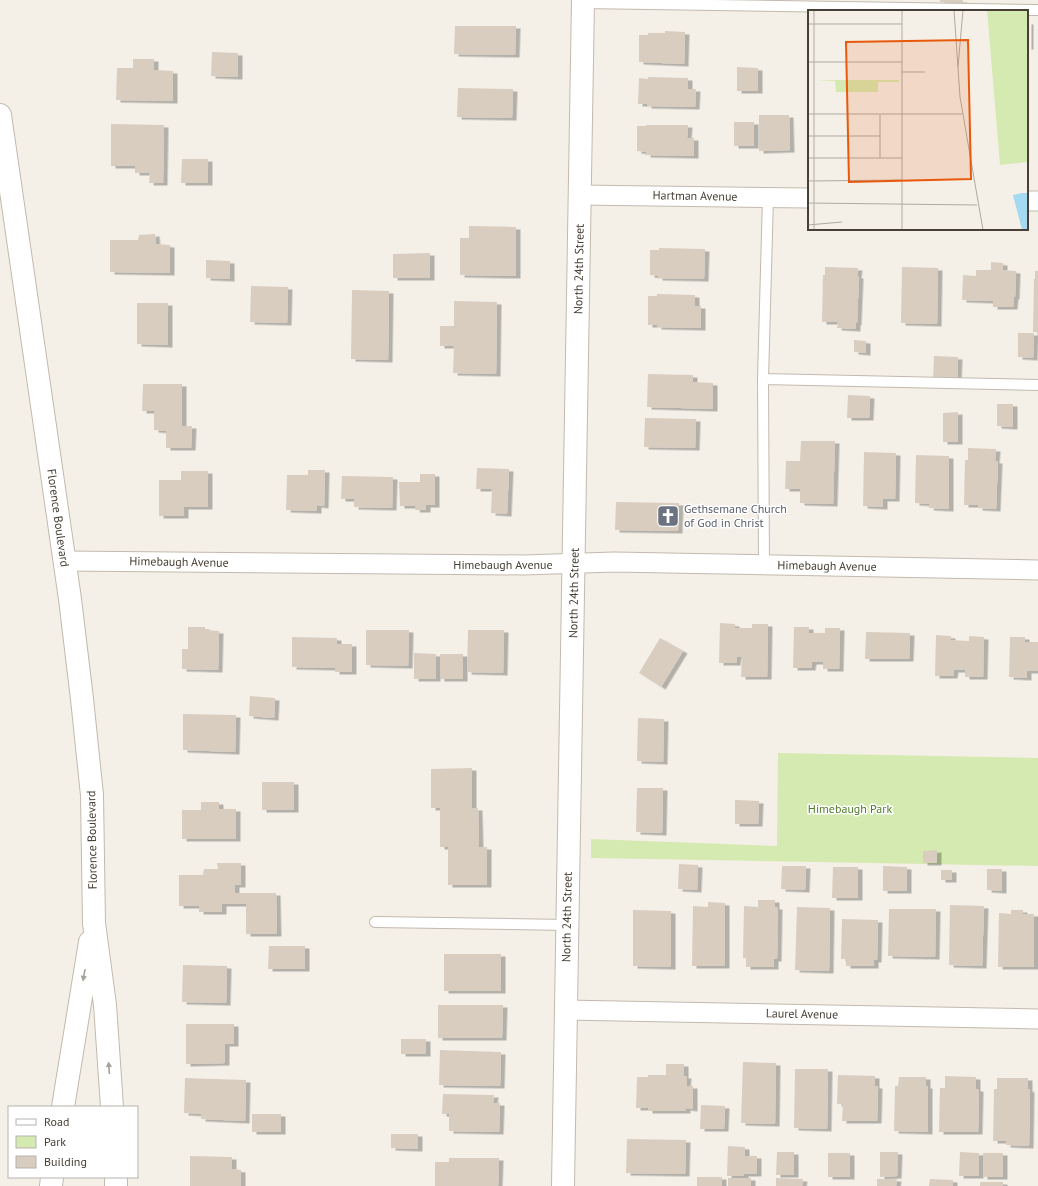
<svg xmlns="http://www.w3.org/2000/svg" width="1038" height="1186" font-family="'PT Sans',sans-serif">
	<defs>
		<filter id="shadow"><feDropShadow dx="4.5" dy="2.5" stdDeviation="0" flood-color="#0004"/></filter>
	</defs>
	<rect width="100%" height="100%" fill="#f4f0e8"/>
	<!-- green -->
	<path fill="#d5eab0" d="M778 753 1038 758V866L591 858V839L777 846Z"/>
	<!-- building -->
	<path fill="#d9cdc0" filter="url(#shadow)" d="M940 0H963V2H940Z
		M1027 22H1029V47H1027Z
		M455 26H516L515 55 454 54Z
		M665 31 685 32 684 64 639 62V35H648V33H665Z
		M212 52 238 53V77L211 76Z
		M133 59H154V70L173 71V101L116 100 117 68H133Z
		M737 67 758 68V91H737Z
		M648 77 688 78V89H696L695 107 647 106V104H638L639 78 648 79Z
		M458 88 513 89 512 118 457 117Z
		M759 115H789L790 150 759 151Z
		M734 122H754V146H734Z
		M111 124 164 125 163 183H149L150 173H135V166H111Z
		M646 125H688L687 138H694V156L646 155V152L637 151V126H646Z
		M182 159H208V183H181Z
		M469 226 516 227V276L460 275V238H469Z
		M155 234 156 244 170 245V273L110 272V240H138L139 235Z
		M659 248 705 249 704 279 658 278V276L650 275V250H659Z
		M430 253V278H393V254Z
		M206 260 230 261V279L206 278Z
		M991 262 1003 263V270L1016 271 1015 297H1014L1013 307H993V301L962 300 963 275 976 276V270H991Z
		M825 267 858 268 857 276H859L857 323H856V329L837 328 838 322H822L823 275H825Z
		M902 267 938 268 937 324 901 323Z
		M1035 271H1038V332H1033L1034 279H1035Z
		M251 286 288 287 287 323 250 322Z
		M352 290 389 291 388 360 351 359Z
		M657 294 695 295V306H701V328L657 327V325H648V296H657Z
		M454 301 497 302 496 374 453 373 454 346H440V326H454Z
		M137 303H168V345L137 344Z
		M1018 333H1034L1033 358 1018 357Z
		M854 340 866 341V353L854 352Z
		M934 356 958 357 957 381 933 380Z
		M648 374 693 375V382L713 383V409L647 407Z
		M143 384H182V426H192L191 448H166V431L154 430V411H142Z
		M848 395 870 396 869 418H847Z
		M997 404H1013V427L997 426Z
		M958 412V442H943V413Z
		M645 418 696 419 695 448 644 447Z
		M801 441H835L833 504 800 503V489H785L786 461H800Z
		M968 448 996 449 995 461H998L996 509 978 508V505H964L965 460H968Z
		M864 452 896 453 895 499H883V507L863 506Z
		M916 455 949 456V509L929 508 930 504 915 503Z
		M477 468 509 469 507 514 491 513 492 489H476Z
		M308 470H325L324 506 317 505V511L286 510 287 475H308Z
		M181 471H208V507H184V516H159V480H181Z
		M420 474H435V505H426V510H415L416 506H400L399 482H420Z
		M342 476 393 477 392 508 354 507V499H341Z
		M616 502 679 503 678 531 615 530Z
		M720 623 735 624V628H752V624H768L767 677H741L742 657H737L736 663H719Z
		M188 627H205V630L219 631 218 670 182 669V649H188Z
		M794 627H809V633H825V628H840L839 669H823V662H812L811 668H793Z
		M366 630H409L408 666 366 665Z
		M468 630H504L503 673 467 672Z
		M866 632 910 633 909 659H865Z
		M936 635 951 636V640L969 641V636L984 637 983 677H965V670H954L953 676H935Z
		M292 637 337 638V644H352V672H335V668L292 667Z
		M1010 637H1025V642H1038V671H1027V678L1009 677Z
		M660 638 683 651 661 687 639 673Z
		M414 653 436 654V679H414Z
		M440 654H463V679H440Z
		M250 696 275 698 274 718 249 716Z
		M183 714 236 715 235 752 183 750Z
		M638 718 664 719 663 762 637 761Z
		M472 768V808H478L479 847H487V885H448V847H440V808H431V769Z
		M262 782H294V810H262Z
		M637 788H663L662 833 636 832Z
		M735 800 759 801 758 824H735Z
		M201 802H219V809H236V839H182V810H201Z
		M937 850V863H923V851Z
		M217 863H241V885H235V893H276L277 934H246V904H222V912H199V906H179V875H203L204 869H218Z
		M679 864 698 865 697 890 678 889Z
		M782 866H806L805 890 781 889Z
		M883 866 907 867V891H883Z
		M833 867H858V898H832Z
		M987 869H1002V891L987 890Z
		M941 870H952V880H941Z
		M758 900H775V907H778L777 959H774V967H746V958H743L744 906 758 907Z
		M708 902 725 903V966H692L693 906 708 907Z
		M950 905 984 906 982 966 949 965Z
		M797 907 830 908 829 971 795 970Z
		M889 909H936L935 957 888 956Z
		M633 910 671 911V967L633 966Z
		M1011 910H1023V914H1034V967H998L999 913 1011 914Z
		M842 919 878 920 877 960H874V966H846V959H841Z
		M269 946H305V969H268Z
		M444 954H501V991H444Z
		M183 965 227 966 226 1003 182 1002Z
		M438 1005H503L502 1038H438Z
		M186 1024H234V1044H225V1063L186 1064Z
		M401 1039H426V1054H401Z
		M440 1050 501 1052 500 1086 439 1085Z
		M743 1062 776 1063 775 1124 741 1123Z
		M666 1064H684V1076H687L686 1086H693V1109L686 1108V1111H648V1108H636L637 1077H648V1075H666Z
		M795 1069H828L827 1129 794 1128Z
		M838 1075 875 1076V1086H878L877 1121H842L843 1104H837Z
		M945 1076 976 1077V1089H979L978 1132H939L940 1088H945Z
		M899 1077H926V1086H928V1132L894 1131 895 1086H898Z
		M185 1078 246 1080 245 1121 201 1119V1114L184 1113Z
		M997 1078H1028V1089L1030 1090 1029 1146 1006 1145V1141H993L994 1089H997Z
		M443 1094 494 1095 493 1103H500L499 1132 449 1131V1114H442Z
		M701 1105 725 1106 724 1129H700Z
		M252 1114H281V1132H252Z
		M391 1134H418V1149L391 1148Z
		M627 1139 686 1140 685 1174 626 1173Z
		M728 1146 745 1147V1156H757V1174H744V1176H727Z
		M777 1152H794V1175H776Z
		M880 1152H898L897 1176 880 1177Z
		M960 1152 979 1153V1176H959Z
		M828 1153H850V1177H828Z
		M983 1153H1003V1177H983Z
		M190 1156 232 1157V1169L241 1170V1186H190Z
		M449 1158H499L498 1186H435V1162H449Z
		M697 1177H722V1186H697Z
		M728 1178H751V1186H728Z
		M776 1178 803 1179 802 1186H776Z
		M877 1179H897L896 1186H877Z
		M930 1179 953 1180V1186H929Z
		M980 1182H1003V1186H980Z"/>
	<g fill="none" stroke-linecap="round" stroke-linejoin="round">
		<!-- service casing -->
		<g stroke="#c3b9ad" stroke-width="12">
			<path id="service" d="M583 3 1038 10
				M763 379 1038 385
				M764 565 763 379 768 197
				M375 922 567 925"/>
		</g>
		<!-- minor casing -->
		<g stroke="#c3b9ad" stroke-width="21">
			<path id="minor" d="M580 195 809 198
				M1027 201H1038
				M64 561 524 565 614 562 1038 570
				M565 1010 1038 1019"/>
		</g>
		<!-- tertiary casing -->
		<g stroke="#c3b9ad" stroke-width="24">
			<path id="tertiary" d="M0 115 70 599 82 699 92 795 94 923 105 1005 112 1107
				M63 1107 90 942
				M116 1177V1186
				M51 1186 52 1177
				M563 1186 583 0"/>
		</g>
		<!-- service -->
		<use href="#service" stroke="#fff" stroke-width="10"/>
		<!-- minor -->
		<use href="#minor" stroke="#fff" stroke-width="19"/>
		<!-- tertiary -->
		<use href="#tertiary" stroke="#fff" stroke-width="22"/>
	</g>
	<!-- one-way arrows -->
	<defs><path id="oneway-solid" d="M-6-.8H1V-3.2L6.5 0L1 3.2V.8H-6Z"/></defs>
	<g fill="#a4a09a">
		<use href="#oneway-solid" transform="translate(84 975) rotate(100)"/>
		<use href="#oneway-solid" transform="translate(109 1068) rotate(-94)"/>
	</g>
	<!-- icons -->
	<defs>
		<g id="church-square" transform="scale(1.15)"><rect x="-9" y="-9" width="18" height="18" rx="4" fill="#6b7280" stroke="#fff"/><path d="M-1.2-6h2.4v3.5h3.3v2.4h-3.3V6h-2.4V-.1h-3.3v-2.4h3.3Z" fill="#fff"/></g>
	</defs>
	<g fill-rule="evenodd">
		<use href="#church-square" x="668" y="516"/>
	</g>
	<g text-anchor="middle" stroke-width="3" stroke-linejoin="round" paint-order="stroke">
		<!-- street labels -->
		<g font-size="12" fill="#484036" stroke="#fff">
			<text transform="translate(695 196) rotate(1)" y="4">Hartman Avenue</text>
			<text transform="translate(579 269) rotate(-89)" y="4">North 24th Street</text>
			<text transform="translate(58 518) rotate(82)" y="4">Florence Boulevard</text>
			<text transform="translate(179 562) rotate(1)" y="4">Himebaugh Avenue</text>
			<text x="503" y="569">Himebaugh Avenue</text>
			<text transform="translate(827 566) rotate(1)" y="4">Himebaugh Avenue</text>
			<text transform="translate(574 593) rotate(-89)" y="4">North 24th Street</text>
			<text transform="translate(92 840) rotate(-91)" y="4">Florence Boulevard</text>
			<text transform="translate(567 917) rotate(-89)" y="4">North 24th Street</text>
			<text transform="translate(802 1014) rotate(1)" y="4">Laurel Avenue</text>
		</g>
		<!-- worship labels -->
		<g font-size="12" fill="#5b616d" stroke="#fff" text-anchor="start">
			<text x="684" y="513">Gethsemane Church<tspan x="684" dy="14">of God in Christ</tspan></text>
		</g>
		<!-- park labels -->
		<g font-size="12" fill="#507c28" stroke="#fff">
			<text x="850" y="813">Himebaugh Park</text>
		</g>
	</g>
	<!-- overview -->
	<g transform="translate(808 10)">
		<rect width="220" height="220" fill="#f4f0e8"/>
		<path d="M179 0H220V152L192 155ZM7 70H91V72H70V82H28L27 71Z" fill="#d5eab0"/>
		<path d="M214 183H220V220H214L205 185Z" fill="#a3daf2"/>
		<path fill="none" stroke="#afaaa1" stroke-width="1" d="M146 0 152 87 175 220M0 14H94M0 52H94M150 57 155 0M94 62H117M0 104H154M72 105V148M0 126H72M0 148H94M0 171 94 170M0 193 169 195M0 215 34 212M6 220V0M94 220V0"/>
		<path fill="#e8590c" fill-opacity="0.15" stroke="#e8590c" stroke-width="2" d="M160 30 163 169 41 172 38 32Z"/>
		<rect width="220" height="220" fill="none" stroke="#484036" stroke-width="2"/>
	</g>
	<!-- legend -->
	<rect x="8" y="1106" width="130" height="72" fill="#ffffff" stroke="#b6b3af"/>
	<rect x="16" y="1119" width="20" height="6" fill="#ffffff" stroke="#b6b3af"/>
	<text x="44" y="1126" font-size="12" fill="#484036">Road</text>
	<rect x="16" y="1136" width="20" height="12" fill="#d5eab0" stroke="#b6b3af"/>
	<text x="44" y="1146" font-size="12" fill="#484036">Park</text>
	<rect x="16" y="1156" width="20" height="12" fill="#d9cdc0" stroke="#b6b3af"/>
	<text x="44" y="1166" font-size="12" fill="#484036">Building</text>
</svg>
